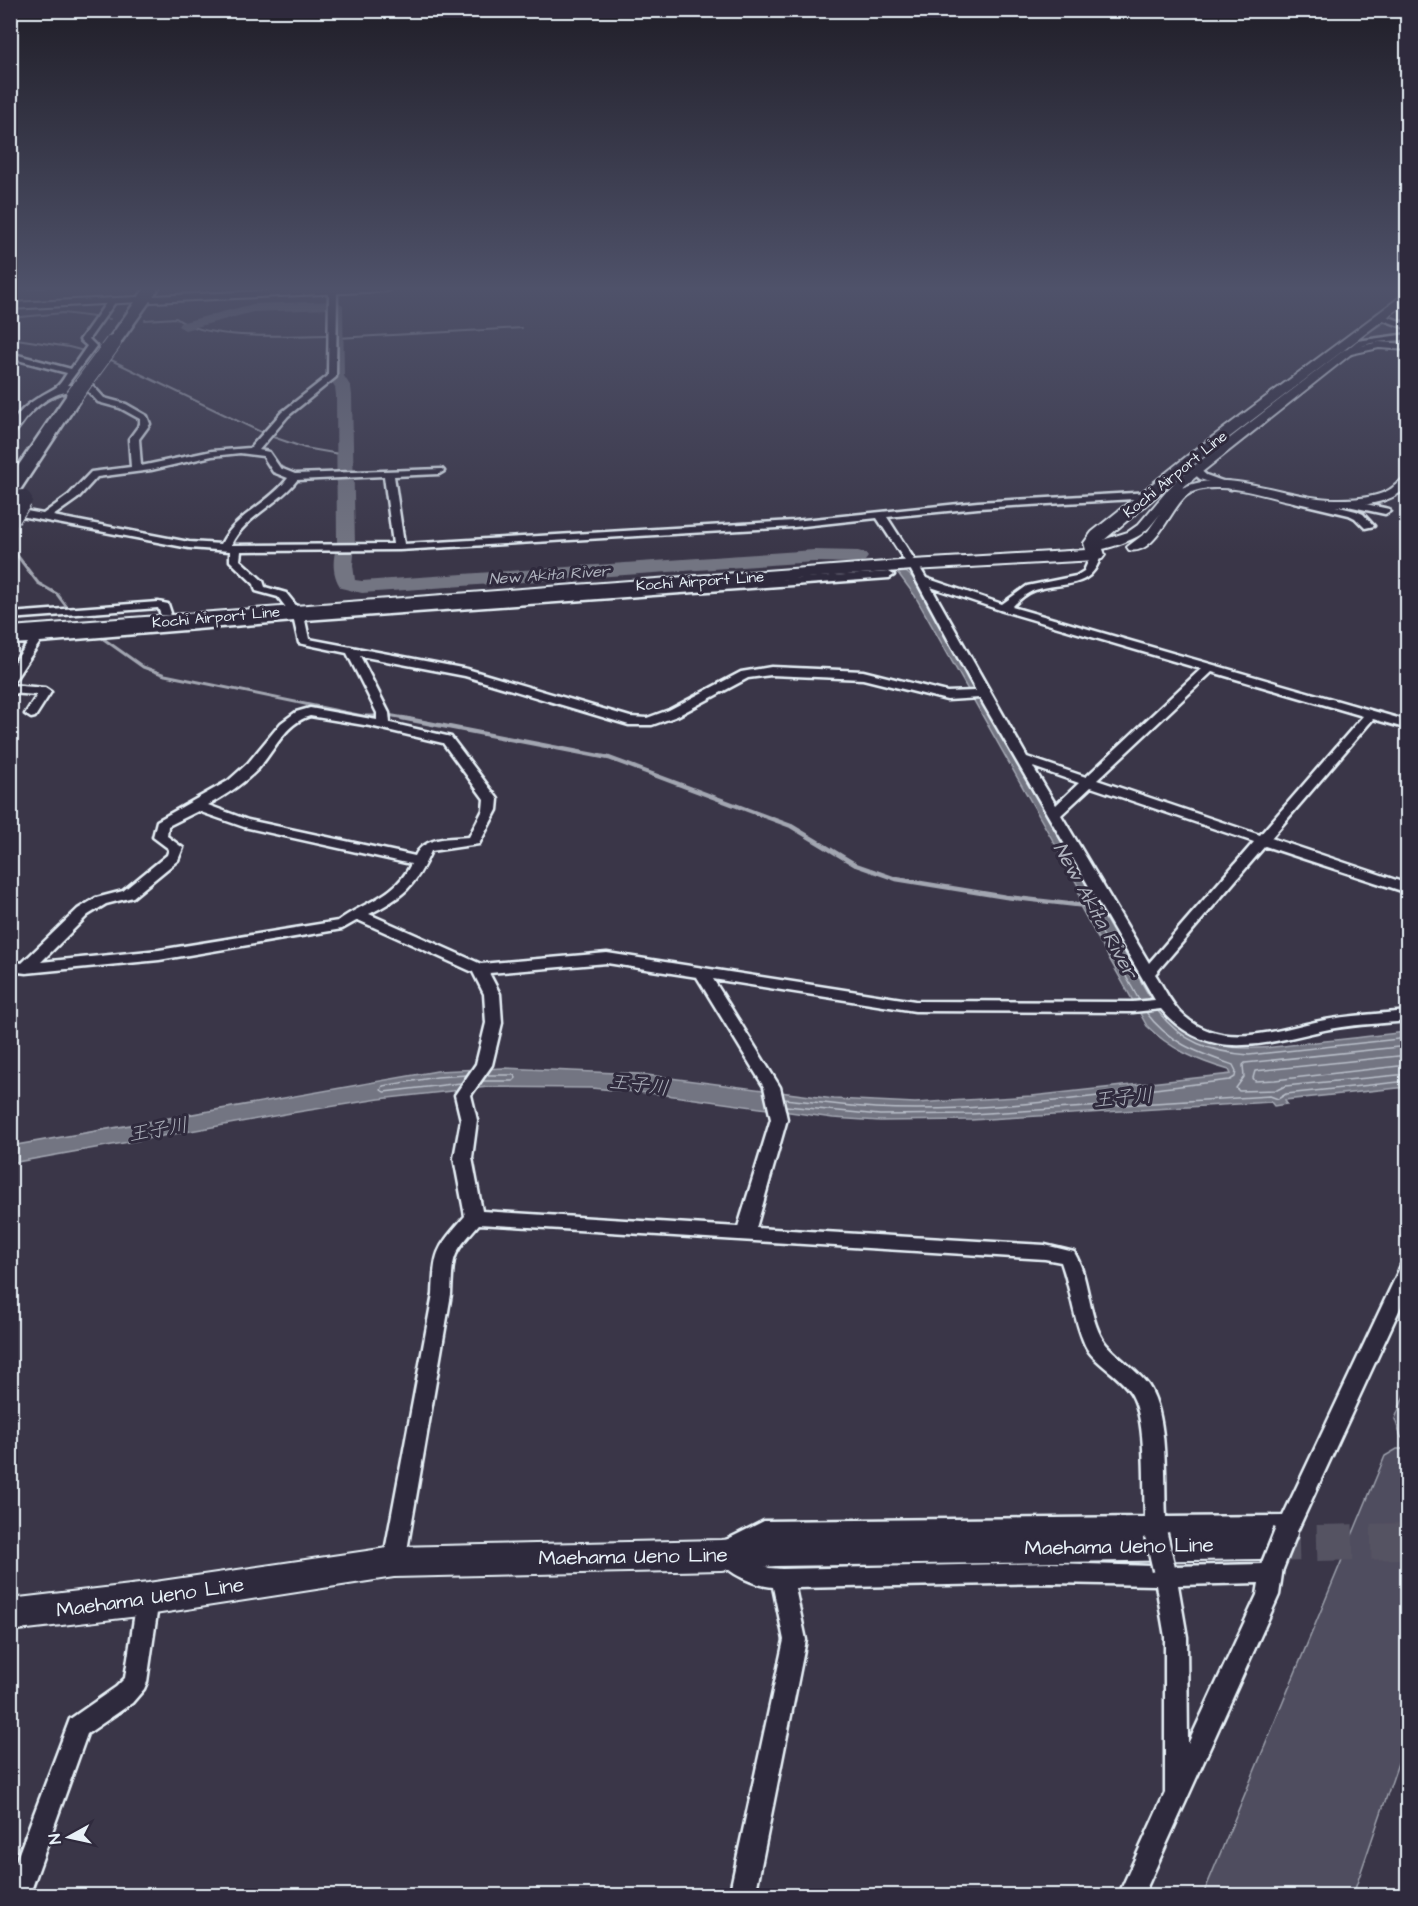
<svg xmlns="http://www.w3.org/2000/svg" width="1418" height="1906" font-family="'Architects Daughter','Klee One',sans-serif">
	<rect width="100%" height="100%" fill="#3a3648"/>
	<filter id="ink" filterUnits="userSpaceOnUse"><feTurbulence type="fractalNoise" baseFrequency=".0167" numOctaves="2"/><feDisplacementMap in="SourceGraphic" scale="12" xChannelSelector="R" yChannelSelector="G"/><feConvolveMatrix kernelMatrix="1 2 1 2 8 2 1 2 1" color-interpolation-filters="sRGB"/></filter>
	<g filter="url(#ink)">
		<!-- green -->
		<path fill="#504e5f" stroke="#9ca0ac" stroke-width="1.5" d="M1385 322 1402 327 1407 333 1349 347 1194 467 1192 466 1359 338Z
			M1407 1388V1442L1401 1437 1395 1419Z
			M1397 1449H1408L1407 1737 1353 1895H1203L1385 1456Z"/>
		<!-- water -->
		<path fill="#737482" stroke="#a2a6b1" stroke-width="1.5" d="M906 572 913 578 1173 1021C1212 1059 1267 1048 1316 1042 1347 1039 1377 1035 1407 1032V1087L1285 1100 1287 1104 1274 1106 1271 1102 971 1120 880 1121 833 1118 659 1094 591 1088 488 1087 379 1099 291 1113 11 1163V1146L437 1071 504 1068 639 1074 834 1099 915 1103 1032 1096 1231 1074 1229 1070C1198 1061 1170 1049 1147 1026L1081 908 1078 886 1070 871 915 596 898 573Z"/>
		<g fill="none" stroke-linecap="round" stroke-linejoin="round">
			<!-- shore -->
			<path stroke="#b9bfc9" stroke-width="1.5" d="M1139 1000 1087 906V893L1091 894 1151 999
				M1158 1011C1181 1042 1211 1052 1249 1055L1408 1038
				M1408 1046 1245 1063 1243 1065 1244 1077 1236 1088 1239 1091 1277 1090 1285 1086 1408 1074
				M1408 1055 1255 1071 1253 1078 1255 1081 1275 1080 1408 1065
				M482 1081H513L516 1078 514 1075H487
				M461 1083 384 1092 381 1090 383 1086 437 1077 467 1075
				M784 1099C814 1102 845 1106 875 1108 993 1114 1113 1093 1230 1080L1235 1077 1236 1071 1233 1065C1199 1053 1168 1043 1146 1012
				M786 1106 880 1115 971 1114 1270 1096 1278 1099 1286 1094 1408 1081"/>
			<!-- stream-far2 -->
			<path stroke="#a2a6b1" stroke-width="2" d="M115 288H126
				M10 289 45 288
				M10 318 63 313 110 319
				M145 320 176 318C207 342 290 335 329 335
				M10 338 69 347 99 355
				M337 338 522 328
				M107 358 265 434
				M270 436 305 448 345 455"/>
			<!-- stream-far1 -->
			<path stroke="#a2a6b1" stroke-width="3" d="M10 546 38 583 57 594 69 610
				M98 635 143 667 165 675 363 716H377
				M388 715 410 719"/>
			<!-- stream -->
			<path stroke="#a2a6b1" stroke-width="4.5" d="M402 718 609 758 791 826 856 865 896 879 1006 897 1086 906"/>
			<!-- river -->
			<path fill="#737482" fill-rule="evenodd" d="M336 301 343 305 344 376 351 387 352 395 355 545 353 565 355 580 362 581 814 550 858 551 865 553 868 557 865 561 858 563 814 562 362 593 341 588C332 575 332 560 337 545L336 395 335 387 328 376 329 309 253 312 185 330 178 326 180 323 253 304Z"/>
			<!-- primary-tunnel -->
			<path stroke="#545262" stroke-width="36" stroke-dasharray="36 18" stroke-linecap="butt" d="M1263 1544 1408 1541"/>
			<!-- minor casing -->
			<g stroke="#e8f1f8" stroke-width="5">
				<path id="minor" d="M332 288 337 290 336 377 288 416 259 450 269 452 280 468 295 474 442 469 444 471 439 474 394 476 404 544 794 521 978 502 1151 492 1156 495 1151 498 978 508 887 517 914 559 909 562 905 561 877 518 794 527 399 550 241 551 240 560 263 581 265 587 286 593 302 613 889 572 894 575 889 578 305 620 309 639 467 669 630 717 647 718 669 710 741 672 771 667 863 671 947 692 976 691 908 565 909 563H917L926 578 1002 604 1027 586 1076 576 1084 571 1091 555 1096 552 1101 555C1091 591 1064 581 1035 590 1026 593 1019 600 1012 607L1408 721V729L1373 719 1271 838 1408 884V893L1265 846 1155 974C1164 988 1171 1005 1184 1016 1223 1051 1276 1030 1320 1021 1349 1015 1379 1014 1408 1011V1021C1379 1024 1348 1024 1320 1031 1261 1045 1206 1062 1161 1009L1133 1012 915 1011 713 979 780 1087 787 1119 756 1228 1045 1245 1074 1252C1090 1279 1087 1313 1103 1340 1110 1352 1137 1370 1148 1385 1169 1416 1164 1480 1166 1517L1283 1516 1399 1270 1401 1265 1408 1263V1291L1294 1538 1286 1541 1278 1538 1276 1534 1167 1535 1164 1541 1156 1544 1148 1541 1145 1535 810 1537 767 1539 740 1554 769 1568 782 1569 1051 1563 1154 1566 1156 1562 1164 1560 1172 1562 1174 1566 1263 1564 1264 1560 1272 1558 1280 1560 1283 1567 1279 1595 1143 1896H1118L1165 1793V1637L1156 1585 1051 1583 795 1588 806 1640 755 1896H729L784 1640 773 1587C758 1586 727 1574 720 1560L726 1552 723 1547 726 1540 764 1521 1145 1517C1143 1485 1147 1422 1132 1395 1122 1376 1093 1363 1085 1345 1073 1318 1071 1289 1061 1262L1045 1259 479 1224C452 1255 453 1253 451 1294L405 1562 402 1569 394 1571 386 1569 383 1562 433 1294C435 1249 436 1250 465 1216L454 1158 461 1120 455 1095 476 1064 486 1023 484 994 473 972 358 920 342 929 159 960 26 973 10 971V961L22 963 78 909 96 898 123 891 167 855 169 849 153 837 157 821 228 781 248 763 281 723 296 712 310 708 377 720V713L347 653 299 643 294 621 40 642 14 681H10V668L28 643 10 644V637L291 614 278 597 256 591 254 584 230 561V551L189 548 10 514V508L43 514 69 495 91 472 131 467 129 439 140 424V419L120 408 98 402 87 390C61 389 43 398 26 418 21 424 17 432 10 436 10 412 37 398 55 388 60 385 64 378 67 373L10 358V353L71 369 87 346 80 340 109 299H115L116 301 89 339 96 346 67 385 93 386 104 398 126 404 147 416 150 424 139 439 141 466 212 451 250 448 282 412 328 376 329 290ZM240 453 263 456 273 472 288 478C269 504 236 514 221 544L189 542 53 516 77 499 97 477 151 470 212 456ZM384 476 393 544 231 545C245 516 278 505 297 480ZM931 587 1000 610 1201 669 1086 777 1027 757ZM360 656 465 676 629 725H652L677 716 748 678 771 675 863 679 947 700 980 698 1155 1000 1133 1002 915 1001 607 953 481 964 369 914C403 897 415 887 431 851L479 844 497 810 498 799 451 737 390 723 389 713ZM1212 672 1363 716 1260 835 1097 780ZM310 716 370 726 443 743 484 799 483 810 469 837C450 839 424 836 415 856L248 820 208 805C226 795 243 784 258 769 274 751 285 723 310 716ZM1033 767 1079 783 1056 805ZM1091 787 1254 842 1149 963 1061 815ZM198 811 244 827 411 864C394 898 365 901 338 921L159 950 41 962 88 915 106 904 133 897 178 860 183 848 167 836 168 826ZM607 963 697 977 764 1087 771 1119 738 1227 482 1211 472 1158 477 1120 471 1095 492 1065 502 1023 500 994 489 973ZM1259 1583 1257 1595 1188 1744 1187 1637 1178 1585Z
					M1381 314 1408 324V329L1378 318V314Z
					M1408 334V339C1388 343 1366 338 1351 354L1344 352 1357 341Z
					M1192 468H1198L1206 475 1236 486 1231 489 1200 479 1192 472Z
					M1298 497 1356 511 1363 514 1374 526 1365 528 1355 518 1349 515 1294 502V498Z
					M1347 500 1389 509 1390 511 1385 514 1343 505V501Z
					M158 602 168 604 171 613 169 615H161L158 608 10 619V613Z
					M10 685 45 688 51 692 35 717 31 718 25 714 37 695 10 693Z
					M148 1589 156 1592 159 1599 147 1682 144 1689 132 1703 87 1734 29 1896H10V1877L70 1719 116 1687 125 1678 137 1599 140 1592Z"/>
			</g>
			<!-- tertiary casing -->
			<g stroke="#e8f1f8" stroke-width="4">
				<path id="tertiary" d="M332 288H392L387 291 152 302 147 299 152 296Z
					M137 297 140 298V302L10 309V303Z
					M1379 342 1408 344V350L1379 348 1351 354 1182 488C1228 466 1290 501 1340 499 1356 499 1375 498 1389 490 1396 486 1400 479 1408 477V487C1394 499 1379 503 1361 505 1335 508 1310 506 1284 500 1262 495 1239 487 1216 488 1206 488 1194 489 1186 496 1170 509 1155 556 1129 550L1127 547 1148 531 1160 514C1155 520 1150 527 1144 532 1135 540 1101 552 1090 550L1088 547 1090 544 1128 532 1138 525 1177 479 1344 350Z"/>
			</g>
			<!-- primary casing -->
			<g stroke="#e8f1f8" stroke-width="4">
				<path id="primary" d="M1408 291V301L1197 462 1104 540 1101 543 1105 555 1102 559 1096 560 913 570 10 638V627L913 560 1086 550 1084 543 1092 532 1187 456Z
					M1260 1529 1272 1534 1277 1544 1272 1554 1260 1559 776 1566 721 1570 394 1577 148 1615 10 1631V1599L148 1583 394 1547 721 1540 776 1536Z"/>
			</g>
			<!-- motorway casing -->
			<g stroke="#e8f1f8" stroke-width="5">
				<path id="motorway" d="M145 288H159L118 346H108L106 343Z
					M74 391 82 396 16 496 10 497V478L68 393Z"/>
			</g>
			<!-- minor -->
			<use href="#minor" fill="#2f2a3d" fill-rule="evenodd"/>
			<!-- tertiary -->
			<use href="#tertiary" fill="#2f2a3d" fill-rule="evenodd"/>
			<!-- primary -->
			<use href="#primary" fill="#2f2a3d" fill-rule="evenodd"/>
			<!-- motorway -->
			<use href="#motorway" fill="#2f2a3d" fill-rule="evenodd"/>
			<!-- minor-bridge casing -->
			<g stroke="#e8f1f8" stroke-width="27" stroke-linecap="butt">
				<path id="minor-bridge" d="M1156 1535 1164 1569
					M1272 1567 1286 1532"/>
			</g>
			<!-- motorway-bridge-far1 casing -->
			<g stroke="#e8f1f8" stroke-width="18" stroke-linecap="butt">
				<path id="motorway-bridge-far1" d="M74 396 113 343"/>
			</g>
			<!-- motorway-bridge casing -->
			<g stroke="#e8f1f8" stroke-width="22" stroke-linecap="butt">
				<path id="motorway-bridge" d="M10 518 22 500"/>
			</g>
			<!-- minor-bridge -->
			<use href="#minor-bridge" stroke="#2f2a3d" stroke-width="22"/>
			<!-- motorway-bridge-far1 -->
			<use href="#motorway-bridge-far1" stroke="#2f2a3d" stroke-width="16"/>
			<!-- motorway-bridge -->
			<use href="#motorway-bridge" stroke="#2f2a3d" stroke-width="20"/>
		</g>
	</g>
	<!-- sky -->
	<linearGradient id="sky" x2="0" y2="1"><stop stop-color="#201e28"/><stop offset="0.52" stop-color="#4f526a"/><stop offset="1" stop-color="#4f526a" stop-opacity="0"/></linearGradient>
	<rect width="1418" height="555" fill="url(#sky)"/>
	<g text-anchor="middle" stroke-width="6" stroke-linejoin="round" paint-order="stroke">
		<!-- far-street labels -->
		<g font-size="15" fill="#e8f1f8" stroke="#2f2a3d">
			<text transform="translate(1175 474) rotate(-39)" y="5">Kochi Airport Line</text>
			<text transform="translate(700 581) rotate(-4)" y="5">Kochi Airport Line</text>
			<text transform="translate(216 617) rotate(-5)" y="5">Kochi Airport Line</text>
		</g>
		<!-- far-water labels -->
		<g font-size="16" font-style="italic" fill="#aeb2bd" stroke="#2f2a3d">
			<text transform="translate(549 574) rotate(-4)" y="6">New Akita River</text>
		</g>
		<!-- water labels -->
		<g font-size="20" font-style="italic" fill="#aeb2bd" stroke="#2f2a3d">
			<text transform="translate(1096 910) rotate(61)" y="7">New Akita River</text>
			<text transform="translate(639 1084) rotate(7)" y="7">王子川</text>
			<text transform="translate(1123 1097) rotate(-5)" y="7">王子川</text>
			<text transform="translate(158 1129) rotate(-10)" y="7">王子川</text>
		</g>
		<!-- near-street labels -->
		<g font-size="21" fill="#e8f1f8" stroke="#2f2a3d">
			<text transform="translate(1119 1546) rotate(-1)" y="7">Maehama Ueno Line</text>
			<text transform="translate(633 1556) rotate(-1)" y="7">Maehama Ueno Line</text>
			<text transform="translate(150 1597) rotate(-8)" y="7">Maehama Ueno Line</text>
		</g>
	</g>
	<!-- margin -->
	<rect width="1418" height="1906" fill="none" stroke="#2f2a3d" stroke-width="36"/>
	<rect x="18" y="18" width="1382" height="1870" fill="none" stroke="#e8f1f8" stroke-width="2" filter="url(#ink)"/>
	<!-- north arrow -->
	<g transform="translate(69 1837) rotate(262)" stroke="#2f2a3d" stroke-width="4.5" paint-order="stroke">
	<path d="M0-4.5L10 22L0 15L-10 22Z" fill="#e8f1f8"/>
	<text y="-9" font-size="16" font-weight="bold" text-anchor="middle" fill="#e8f1f8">N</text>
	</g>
</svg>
